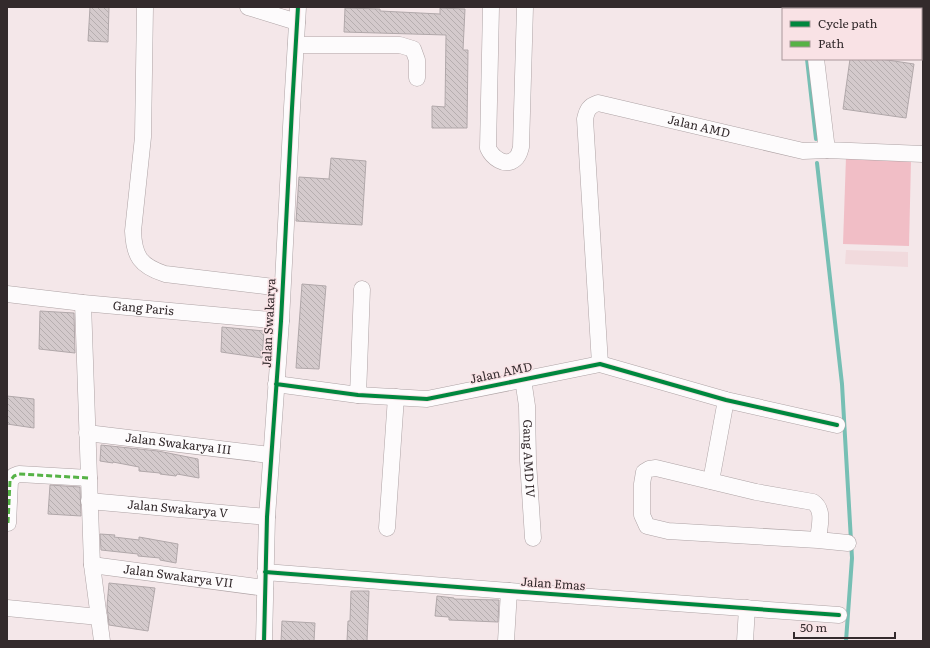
<svg xmlns="http://www.w3.org/2000/svg" width="930" height="648" font-family="Literata,serif">
	<defs>
		<pattern id="building-back-hatch" width="6" height="6" patternUnits="userSpaceOnUse"><rect width="6" height="6" fill="#d4cacc"/><path d="M-1 5l2 2M0 0l6 6M5-1l2 2" fill="none" stroke="#b6aeaf"/></pattern>
	</defs>
	<rect width="100%" height="100%" fill="#f4e7e9"/>
	<!-- built -->
	<path fill="#f1dadd" d="M846 250 908 252V267L845 264Z"/>
	<!-- garden -->
	<path fill="#f1bec6" d="M846 157 911 160 909 246 843 244Z"/>
	<g fill="none" stroke-linecap="round" stroke-linejoin="round">
		<!-- stream -->
		<path stroke="#76bfb4" stroke-width="4" d="M804 7V9
			M807 59 816 139
			M817 163 842 384 846 454 852 558 846 641"/>
	</g>
	<!-- building -->
	<path fill="url(#building-back-hatch)" stroke="#b1a8aa" d="M90 7H109L108 42 88 41Z
		M345 8 380 9V11L440 14V8L465 9 463 50H468L467 128H432V106L445 107 446 35 344 32Z
		M850 59H881L914 64 906 118 843 109Z
		M331 158 366 161 362 225 296 221 299 177 329 179Z
		M302 284 326 286 319 369 296 368Z
		M40 311 74 313 75 353 39 349Z
		M222 327 264 331 262 358 221 352Z
		M7 396 34 399V428L7 424Z
		M101 445 158 451 198 459 199 478 177 474 176 476 160 474V473L139 471V467L113 462V463L100 461Z
		M50 485 80 487 81 516 48 514Z
		M100 534 115 535 114 537 139 540V537L178 544 176 563 160 560V558L138 556V554L101 550Z
		M109 583 155 588 148 631 109 625 107 606Z
		M351 591H369L367 641H347L348 621H350Z
		M437 596 454 598V599L499 600 498 622 449 620V617L435 616Z
		M282 621 315 623 314 641H281Z"/>
	<g fill="none" stroke-linecap="round" stroke-linejoin="round">
		<!-- minor casing -->
		<g stroke="#aea3a5" stroke-width="17">
			<g id="minor">
				<path d="M145 7 143 137 133 231C134 256 140 266 165 274L282 288"/>
				<path d="M248 7 297 22"/>
				<path d="M491 7 488 148C492 157 505 168 515 159 519 156 520 151 521 147L525 7"/>
				<path d="M813 9V7"/>
				<path d="M296 45H400L413 49 417 60V78"/>
				<path d="M816 59 827 150 923 154"/>
				<path id="s1" d="M7 294 83 303 281 321"/>
				<path d="M83 303 92 565 102 641"/>
				<path id="s2" d="M600 364 585 119C587 110 589 106 598 103L803 151 827 150"/>
				<path id="s3" d="M523 379 527 406 528 461 533 538"/>
				<path d="M276 384 358 395 427 399 600 364 726 400 837 425"/>
				<path d="M358 395 362 289"/>
				<path id="s4" d="M87 433 270 455"/>
				<path d="M711 481 726 400"/>
				<path id="s5" d="M89 501 267 517"/>
				<path d="M8 523 10 481 14 476 19 474 89 478"/>
				<path d="M387 528 396 397"/>
				<path d="M818 540C819 527 825 510 813 502L756 492 656 468 649 469 644 472 642 484V515L647 526 668 531 818 540 848 543"/>
				<path id="s6" d="M92 565 265 588"/>
				<path d="M265 572 509 591 839 615"/>
				<path d="M7 608 99 617"/>
				<path d="M264 641 267 517 281 321 292 108 298 7"/>
				<path d="M506 641 509 591"/>
				<path d="M745 641 747 608"/>
			</g>
		</g>
		<!-- minor -->
		<use href="#minor" stroke="#fdfbfc" stroke-width="16"/>
		<!-- quiet -->
		<path stroke="#56b246" stroke-width="3" stroke-dasharray="6 3" stroke-linecap="butt" d="M8 523 10 481 14 476 19 474 89 478"/>
		<!-- cycleway casing -->
		<g stroke="#f9e2e5" stroke-width="6">
			<path id="cycleway" d="M276 384 358 395 427 399 600 364 726 400 837 425
				M265 572 509 591 839 615
				M264 641 267 517 281 321 292 108 298 7"/>
		</g>
		<!-- cycleway -->
		<use href="#cycleway" stroke="#00873e" stroke-width="4"/>
	</g>
	<g text-anchor="middle" stroke-width="3" stroke-linejoin="round" paint-order="stroke">
		<!-- street labels -->
		<g font-size="12" fill="#332a2c" stroke="#f9e2e5">
			<text dy="4" stroke="none"><textPath href="#s2" startOffset="371">Jalan AMD</textPath></text>
			<text dy="4" stroke="none"><textPath href="#s1" startOffset="137">Gang Paris</textPath></text>
			<text transform="translate(269 323) rotate(-87)" y="4">Jalan Swakarya</text>
			<text transform="translate(501 373) rotate(-12)" y="4">Jalan AMD</text>
			<text dy="4" stroke="none"><textPath href="#s4" startOffset="92">Jalan Swakarya III</textPath></text>
			<text dy="4" stroke="none"><textPath href="#s3" startOffset="80">Gang AMD IV</textPath></text>
			<text dy="4" stroke="none"><textPath href="#s5" startOffset="89">Jalan Swakarya V</textPath></text>
			<text dy="4" stroke="none"><textPath href="#s6" startOffset="87">Jalan Swakarya VII</textPath></text>
			<text transform="translate(553 584) rotate(4)" y="4">Jalan Emas</text>
		</g>
	</g>
	<!-- border -->
	<rect width="930" height="648" fill="none" stroke="#332a2c" stroke-width="16"/>
	<!-- legend -->
	<rect x="782" y="8" width="140" height="52" fill="#f9e2e5" stroke="#aa989b"/>
	<rect x="790" y="21" width="20" height="6" fill="#00873e" stroke="#aa989b"/>
	<text x="818" y="28" font-size="12" fill="#332a2c">Cycle path</text>
	<rect x="790" y="41" width="20" height="6" fill="#56b246" stroke="#aa989b"/>
	<text x="818" y="48" font-size="12" fill="#332a2c">Path</text>
	<!-- scale -->
	<path d="M794 632v6h101v-6" fill="none" stroke="#332a2c" stroke-width="2"/>
	<text x="800" y="632" font-size="12" fill="#332a2c" stroke="#f9e2e5" stroke-width="3" paint-order="stroke">50 m</text>
</svg>
